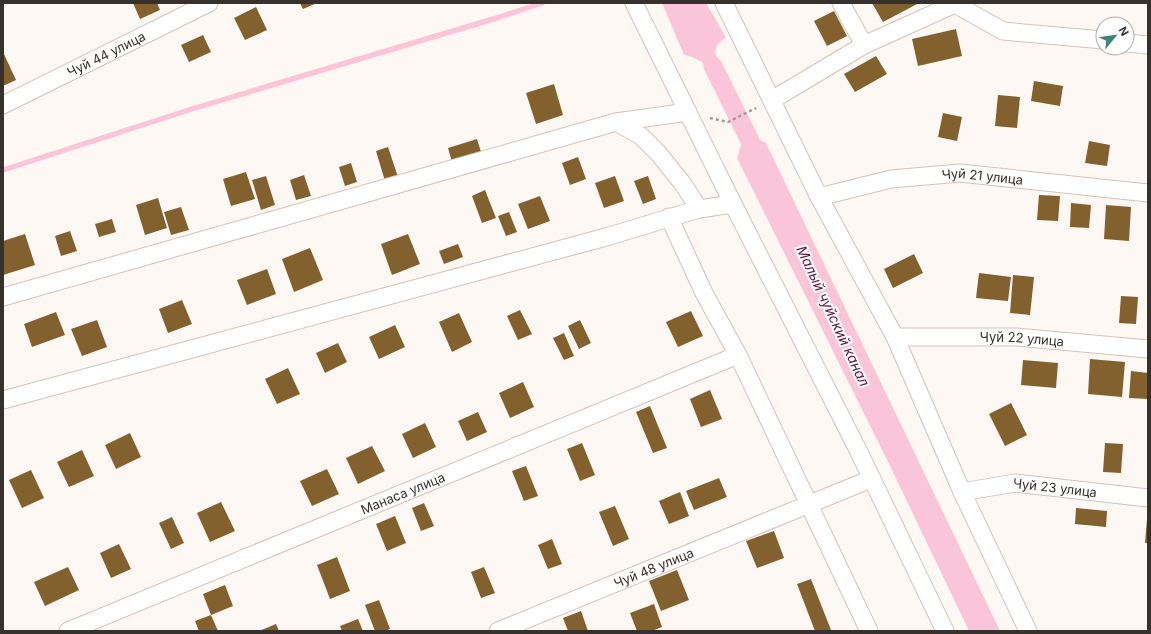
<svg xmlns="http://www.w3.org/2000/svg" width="1151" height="634" font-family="Inter,sans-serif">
	<rect width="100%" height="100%" fill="#fef8f5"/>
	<!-- water -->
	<path fill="#fac5d9" d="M662 3H706L726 37 717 45 715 53 730 85 718 91 702 62 690 56 684 55Z
		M747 122 754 137 766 143 1000 631H969L891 468 737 158 742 142 736 127Z"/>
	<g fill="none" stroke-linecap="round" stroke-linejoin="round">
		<!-- stream -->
		<path stroke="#fac5d9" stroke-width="5.5" d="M3 170 192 109 500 17 542 3"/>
		<!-- canal -->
		<path stroke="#fac5d9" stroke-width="19" d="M713 66 753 147"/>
	</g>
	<!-- building -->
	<path fill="#83612e" d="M133 3H157L160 10 140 19Z
		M300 3H317L303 9Z
		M872 3H919L883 22Z
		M256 7 267 30 245 40 234 18Z
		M834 11 847 36 827 46 814 21Z
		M956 29 962 56 918 66 912 39Z
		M203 35 211 52 189 62 181 45Z
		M3 52 16 80 3 86Z
		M876 56 887 74 855 92 844 74Z
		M1034 81 1063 86 1060 106 1031 101Z
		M554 84 563 115 536 124 526 93Z
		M998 95 1020 97 1017 128 995 126Z
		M943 113 962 117 957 141 938 137Z
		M477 139 481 152 452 162 448 148Z
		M1089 141 1110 145 1107 166 1085 163Z
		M388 147 398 177 385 181 376 151Z
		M578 157 586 179 570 185 562 163Z
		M351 163 357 182 345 186 339 167Z
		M246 172 255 199 231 206 223 179Z
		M304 175 311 196 296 200 290 180Z
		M266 176 275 205 261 210 252 180Z
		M615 176 624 201 604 208 595 183Z
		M648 176 656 199 643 204 634 181Z
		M485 190 496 218 482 223 472 196Z
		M1039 195 1060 196 1058 221 1037 220Z
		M540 196 550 221 528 229 518 204Z
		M158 198 167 228 145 235 136 205Z
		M1071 203 1091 205 1089 228 1070 227Z
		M1106 205 1131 207 1129 241 1104 239Z
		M181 207 189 230 171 235 164 212Z
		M509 212 517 232 506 236 498 216Z
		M112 219 116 232 99 237 95 224Z
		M70 231 77 251 61 256 55 236Z
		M25 234 35 265 3 275V241Z
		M408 234 420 264 392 275 381 244Z
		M458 244 463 257 444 264 439 251Z
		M310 248 323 280 294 292 282 259Z
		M914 254 923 273 893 288 884 269Z
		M267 269 276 294 247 305 237 280Z
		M979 273 1011 277 1008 301 976 298Z
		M1013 275 1034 277 1030 315 1010 313Z
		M1121 296 1138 297 1136 324 1119 323Z
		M182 300 192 324 168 333 159 309Z
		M520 310 532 334 518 340 507 316Z
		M691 311 703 336 678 347 666 322Z
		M56 312 65 335 32 347 24 324Z
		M459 313 472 342 452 352 439 322Z
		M97 320 107 347 82 356 71 329Z
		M580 320 591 343 579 349 568 326Z
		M395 325 405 347 379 359 369 337Z
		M564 333 574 356 564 360 553 338Z
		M338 343 347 362 325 373 316 353Z
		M1090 359 1125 362 1122 397 1088 394Z
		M1023 360 1058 363 1056 388 1021 385Z
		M288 368 300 394 277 404 265 379Z
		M1131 371 1148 373V399L1129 398Z
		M523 382 534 407 510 418 499 393Z
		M710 390 722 419 701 427 690 399Z
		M1011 403 1027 435 1005 446 989 414Z
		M650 406 667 448 653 453 636 412Z
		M478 412 487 432 467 441 458 421Z
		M425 423 436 447 413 458 402 434Z
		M130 433 141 457 116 469 105 445Z
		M582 443 595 475 580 481 567 449Z
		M1105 443 1123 444 1121 473 1103 472Z
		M372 446 385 471 358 484 346 458Z
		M82 450 94 476 69 487 57 462Z
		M526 466 538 496 524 501 512 471Z
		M327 469 339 494 312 506 300 481Z
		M31 470 44 498 22 508 9 480Z
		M719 478 727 497 694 510 686 491Z
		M680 492 689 516 669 524 659 501Z
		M221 502 235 531 210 542 197 513Z
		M424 503 434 526 421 531 412 508Z
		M615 506 629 539 613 546 599 512Z
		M1076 508 1107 511 1106 527 1075 524Z
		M395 516 406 543 387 551 376 524Z
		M172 517 184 543 171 549 159 523Z
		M1147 519 1148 520V543H1145Z
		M774 531 784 558 757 568 746 541Z
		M552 539 562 564 548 569 538 545Z
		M119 544 131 569 111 578 100 553Z
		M337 557 350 591 330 599 317 565Z
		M68 567 79 590 45 606 34 582Z
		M484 567 495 593 481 598 471 572Z
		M677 570 689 600 661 611 649 581Z
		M811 579 831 630 827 631H815L797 584Z
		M225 585 233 606 211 615 218 631H199L195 621 211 615 203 594Z
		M379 600 390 629 385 631H375L365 605Z
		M654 604 662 627 652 631H637L630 613Z
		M581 611 588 631H568L563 618Z
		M358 619 363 631H342L340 626Z
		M276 624 279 631H259Z"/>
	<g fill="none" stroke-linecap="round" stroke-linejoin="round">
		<!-- street casing -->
		<g stroke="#d3c3bb" stroke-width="19">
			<g id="street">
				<path d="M634 3 733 204 859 452 945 631"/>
				<path d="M724 3 819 197 895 337 962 492 1028 631"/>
				<path d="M841 3 864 45"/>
				<path d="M955 4 1003 31 1103 40"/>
				<path d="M1127 43 1148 45"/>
				<path d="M772 100 864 45 957 3"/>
				<path id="s1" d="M3 105 209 3"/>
				<path d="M616 122 641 136 658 153 683 184 699 209"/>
				<path id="s2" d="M819 197 891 179 960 173 1148 193"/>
				<path d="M669 217 704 293 738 355 869 631"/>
				<path d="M3 297 616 122 688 112"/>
				<path id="s3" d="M895 337H1016L1148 349"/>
				<path d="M3 400 606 237 699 209 733 204"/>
				<path id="s4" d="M962 492 1015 483 1148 498"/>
				<path id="s5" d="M68 631 738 355"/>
				<path id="s6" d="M498 631 871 479"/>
			</g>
		</g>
		<!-- path -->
		<path stroke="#a09a97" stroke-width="2.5" stroke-dasharray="3 3" stroke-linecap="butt" d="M710 118 728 122 756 108"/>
		<!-- street -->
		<use href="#street" stroke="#fff" stroke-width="17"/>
	</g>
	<g text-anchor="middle" stroke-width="4" stroke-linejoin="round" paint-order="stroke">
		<!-- street labels -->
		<g font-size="13" fill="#37312e" stroke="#fff">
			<text dy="5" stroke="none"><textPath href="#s1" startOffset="115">Чуй 44 улица</textPath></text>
			<text dy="5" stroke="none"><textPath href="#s2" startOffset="166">Чуй 21 улица</textPath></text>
			<text dy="5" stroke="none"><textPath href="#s3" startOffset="127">Чуй 22 улица</textPath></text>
			<text dy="5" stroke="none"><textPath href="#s4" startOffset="94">Чуй 23 улица</textPath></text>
			<text dy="5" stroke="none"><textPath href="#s5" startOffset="362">Манаса улица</textPath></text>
			<text dy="5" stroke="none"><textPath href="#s6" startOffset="168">Чуй 48 улица</textPath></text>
		</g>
		<!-- water labels -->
		<g font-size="14" font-style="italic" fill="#62193e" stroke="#fff">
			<text transform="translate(833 316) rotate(65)" y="5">Малый чуйский канал</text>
		</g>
	</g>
	<!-- border -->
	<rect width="1151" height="634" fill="none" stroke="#37312e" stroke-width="8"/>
	<!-- north arrow -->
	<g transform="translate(1115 36) rotate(61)"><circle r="19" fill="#ffffff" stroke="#afadab"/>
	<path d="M0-3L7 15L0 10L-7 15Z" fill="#3d837a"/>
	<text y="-6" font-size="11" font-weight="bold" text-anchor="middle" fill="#37312e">N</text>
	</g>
</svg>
